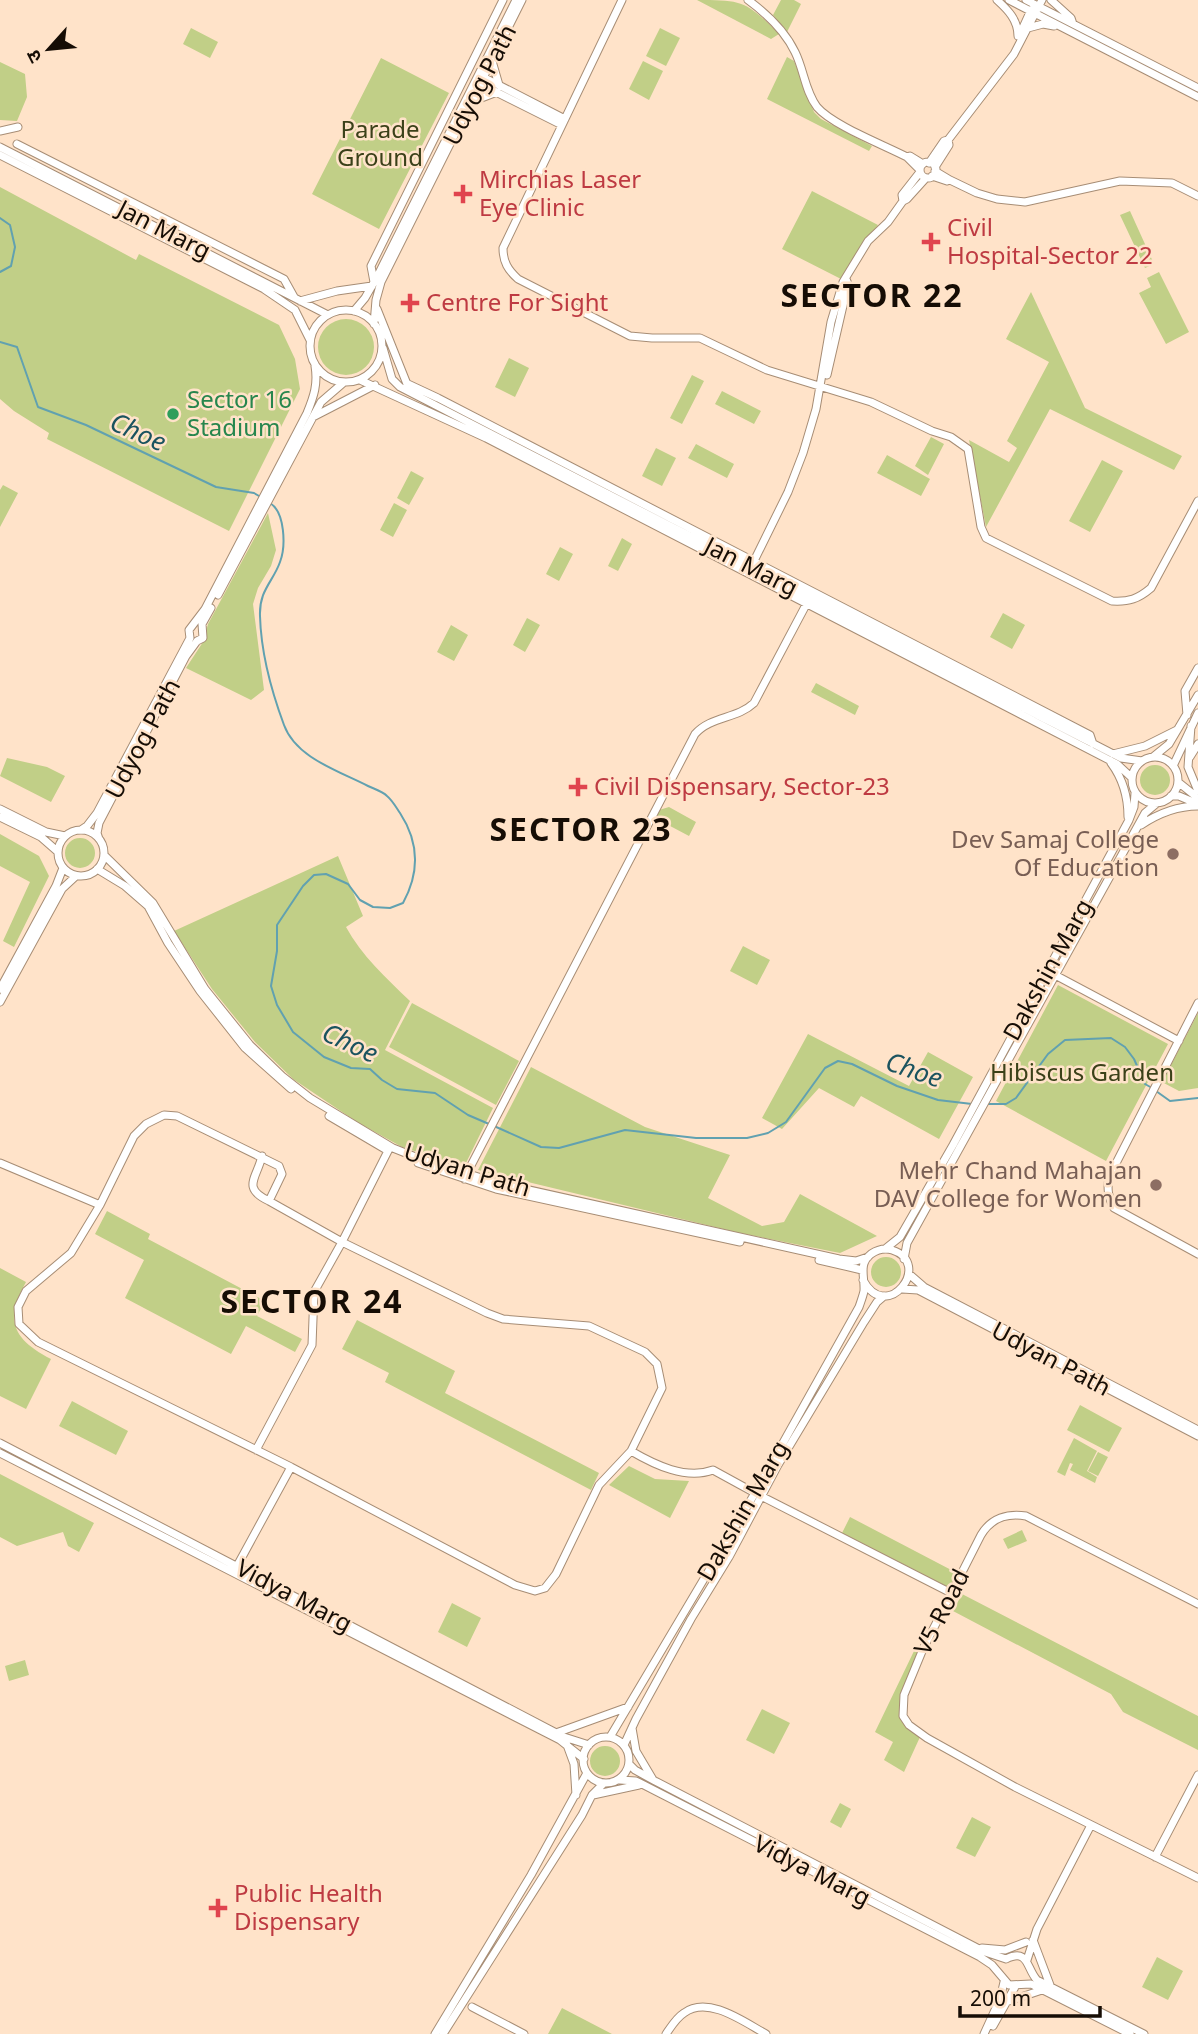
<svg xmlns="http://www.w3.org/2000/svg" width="1198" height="2034" font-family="'Noto Sans','Noto Sans Devanagari',sans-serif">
	<rect width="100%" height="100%" fill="#ffe3c9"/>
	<!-- green -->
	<path fill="#c1cf87" d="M697 0C743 0 746 1 779 34L771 39Z
		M781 0H794L801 4 787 32 773 15Z
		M191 28 218 42 210 58 183 44Z
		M660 28 680 38 666 66 646 56Z
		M787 57 794 61 814 112 821 119 872 146 869 151 767 99Z
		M381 58 449 93 379 229 312 194Z
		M643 61 663 71 649 100 629 89Z
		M0 62 25 74 27 97 17 121 0 120Z
		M0 187 136 260 139 254 279 325 295 359 300 389 229 531 47 439 49 433 14 411 0 399Z
		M812 191 878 225 858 252 843 280 782 249Z
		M1130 211 1154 264 1145 268 1120 215Z
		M1159 272 1189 332 1166 344 1139 293 1151 287 1147 278Z
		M1031 292 1085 408 1182 456 1174 470 1050 409 986 527 969 440 1009 462 1017 448 1007 441 1049 362 1006 339Z
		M318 347a28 28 0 1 1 56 0a28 28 0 1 1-56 0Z
		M509 358 529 368 515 397 495 387Z
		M692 375 704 381 682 424 670 418Z
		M722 391 761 411 754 424 715 404Z
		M931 437 944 444 928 475 915 466Z
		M696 444 734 464 727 478 688 458Z
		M656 448 676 458 662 486 642 476Z
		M887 455 930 479 921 496 877 473Z
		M1102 460 1123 471 1090 532 1069 521Z
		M411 471 424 478 409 505 397 498Z
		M3 485 18 493 0 527V490Z
		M394 503 407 510 393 537 380 530Z
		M268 513 276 550 271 566 258 588 253 604 264 690 251 700 186 668 203 642 208 624Z
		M622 538 632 544 618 571 608 566Z
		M560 547 573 554 559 581 546 574Z
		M1003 613 1025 625 1012 649 990 637Z
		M527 618 540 625 525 652 513 645Z
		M451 625 468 635 454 661 437 652Z
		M816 683 859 706 855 715 811 692Z
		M7 758 47 767 65 776 51 802 0 776Z
		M1140 780a15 15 0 1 1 30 0a15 15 0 1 1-30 0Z
		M669 807 696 822 689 836 655 818 659 810Z
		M0 834 39 856 49 876 14 947 3 941 30 882 0 866Z
		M65 853a15 15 0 1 1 30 0a15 15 0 1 1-30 0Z
		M338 856 363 916 346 927C361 955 387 979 410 1001L385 1050 493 1108 464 1167 402 1147 357 1122 293 1079 255 1042 212 989 174 931Z
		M743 946 770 960 757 985 730 971Z
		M1058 985 1168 1044 1106 1161 996 1101Z
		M412 1003 519 1061 496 1105 389 1047Z
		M1198 1013V1088L1179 1091 1162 1082Z
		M808 1034 909 1086 928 1052 973 1077 939 1139 861 1096 854 1107 819 1088 782 1129 762 1118Z
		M531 1067 645 1127 730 1155 708 1198 762 1226 784 1222 800 1194 877 1236 840 1253 740 1233 478 1170Z
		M107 1211 150 1234 148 1239 265 1301 257 1316 302 1339 295 1352 246 1326 231 1354 125 1298 144 1260 95 1234Z
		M871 1272a15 15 0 1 1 30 0a15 15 0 1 1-30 0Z
		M0 1268 26 1282C4 1321 13 1339 51 1359L26 1409 0 1396Z
		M357 1320 455 1371 445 1393 599 1473 591 1490 385 1382 389 1373 342 1349Z
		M72 1401 128 1431 116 1455 59 1426Z
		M1080 1405 1122 1428 1109 1452 1067 1430Z
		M1074 1438 1097 1451 1087 1471 1097 1477 1095 1483 1070 1470 1073 1464 1070 1463 1065 1476 1057 1472Z
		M1098 1452 1108 1457 1098 1476 1088 1471Z
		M629 1466 655 1479 689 1481 670 1518 609 1485Z
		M0 1474 94 1523 79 1552 68 1546 63 1532 17 1546 0 1537Z
		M850 1517 957 1573 950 1588 842 1533Z
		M1022 1530 1027 1541 1008 1549 1003 1539Z
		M962 1594 1198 1716V1750L1123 1712 1111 1694 953 1611Z
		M452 1603 481 1618 467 1647 438 1632Z
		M914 1651 919 1653C907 1683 884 1716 920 1737L904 1772 884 1760 893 1742 875 1732Z
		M25 1660 29 1675 9 1681 5 1666Z
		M762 1709 790 1723 774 1754 746 1740Z
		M590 1761a15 15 0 1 1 30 0a15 15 0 1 1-30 0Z
		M840 1803 851 1809 841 1828 830 1822Z
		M972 1817 991 1827 975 1857 956 1848Z
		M1157 1957 1183 1971 1168 2000 1142 1987Z
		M562 2008 612 2034H548Z"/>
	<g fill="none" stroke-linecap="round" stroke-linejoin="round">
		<!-- stream -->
		<path stroke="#61a1b0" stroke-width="2" d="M0 218 10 225 15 247 11 266 0 272
			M0 342 17 347 38 407 86 425 216 487 254 493 259 496
			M270 503C285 512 286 546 280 562 273 582 259 590 260 616 261 653 271 690 284 725 296 758 339 771 368 786 374 789 382 791 387 796 392 800 396 807 400 813 419 842 420 872 403 903L390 908 373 907 360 900 348 884 326 874 314 875 303 886 277 925V951L271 986 277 1005 293 1032 324 1057 351 1068 370 1069 382 1080 397 1089 435 1093 468 1115 489 1124
			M1156 1091 1170 1101 1198 1098
			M988 1104H1006L1016 1098 1048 1054 1065 1040 1111 1038 1125 1047 1134 1059 1145 1084 1152 1088
			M494 1126 541 1147 559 1148 625 1130 696 1138H747L768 1133 786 1122 825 1068 838 1061 852 1064 897 1086 938 1100 972 1104"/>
		<!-- secondary casing -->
		<g stroke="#a78d75" stroke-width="9">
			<path id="secondary" d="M622 0 503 248C503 262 508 270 518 279L630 336 652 338H700L767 370 871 402 932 431 951 437 968 449 981 527 986 538 1112 601C1129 602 1138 599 1151 588L1198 501
				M748 0C767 14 785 31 795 52 804 70 805 91 817 107 832 125 884 145 907 157
				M997 0C1008 10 1018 20 1018 36
				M1009 0 1198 97
				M1026 0 1198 88
				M1051 0 1071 18 1073 24
				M1028 28 1043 24 1054 26
				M1020 34 1031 10
				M492 61 499 85
				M483 77 565 119
				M480 84 562 125
				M471 102 497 92
				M0 131 18 127
				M948 140 1014 54 1042 0
				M17 144 284 279 294 297
				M0 147 328 315
				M0 155 264 289 295 310 310 340
				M920 170a8 8 0 1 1 16 0a8 8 0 1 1-16 0Z
				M929 163 944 141 948 140 949 145 935 167
				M920 170 907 157 910 156 923 164
				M920 172 902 195 903 201 907 199 926 178
				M932 176 947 181 950 180 935 171
				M950 180 977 193 997 199 1025 202 1120 181 1172 183 1198 196
				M374 282 371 266 503 0
				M300 301 337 291 372 286
				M377 309 409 389
				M310 346a36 36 0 1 1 72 0a36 36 0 1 1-72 0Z
				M354 311 365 298 377 277 516 0
				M374 324 376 300 381 282 522 0
				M383 348 392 379 400 387 1121 758 1142 761
				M827 375 848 284 846 279
				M360 380 486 438 1117 764 1132 778
				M408 384 438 398 1090 735 1093 744
				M313 417 375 385
				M753 563 788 492 803 453 816 409 831 322 843 282 868 241 888 222 903 201
				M218 595 321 402 343 383
				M1187 715 1185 691 1198 668
				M1191 726 1188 767 1198 791
				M1113 754 1145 746 1177 730
				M1132 780a23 23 0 1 1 46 0a23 23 0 1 1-46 0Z
				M1153 757 1169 744 1198 695
				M1190 757 1198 744
				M1111 763C1123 779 1128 797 1128 817
				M1173 766 1198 713
				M1178 782 1198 798
				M1171 796H1179L1198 804
				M0 809 46 832 65 836
				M0 817 41 837 57 851
				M1141 825C1159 813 1177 806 1198 806
				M58 853a23 23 0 1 1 46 0a23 23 0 1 1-46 0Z
				M81 830 87 826 97 813 190 638 189 630 205 609 307 413C314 396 318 384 315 366
				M99 839 97 833 99 823 186 656 197 641 203 638 202 624 211 608
				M104 855 153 903 205 989 250 1045 282 1076 310 1098 393 1148 423 1160 498 1183 839 1259 856 1261 868 1257
				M97 869 125 886 148 906 168 943 200 991 245 1048 291 1089
				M1055 975 1179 1041
				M0 989 56 886 63 868
				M0 1002 62 889 76 876
				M1198 1003 1109 1177C1107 1189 1108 1197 1114 1208L1198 1254
				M164 1115 177 1116 279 1166 282 1174 269 1201 342 1242 487 1313 503 1319 589 1326 645 1352 657 1364 662 1388 631 1451 599 1485 556 1574 545 1588 535 1591 515 1585 291 1467 38 1342 19 1324 18 1307 26 1291 71 1253 100 1205 134 1136 146 1124Z
				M329 1116 385 1149
				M262 1156C257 1178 241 1188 269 1201
				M0 1163 100 1205
				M418 1163 496 1189 740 1242
				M464 1179 695 734C711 716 737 719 754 703L808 601
				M885 1249 900 1237 953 1145 1129 820 1134 807 1135 793
				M904 1259 907 1243C987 1101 1066 957 1145 813L1157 803
				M819 1260 862 1270
				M909 1274 924 1287 1198 1430
				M902 1289 918 1290 1198 1436
				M0 1443 564 1737 589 1745
				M256 1450 312 1345 314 1292 342 1242 390 1147
				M631 1451C655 1465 686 1480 713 1470L755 1493
				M0 1453 560 1740 584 1759
				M761 1496 951 1593
				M236 1568 291 1467
				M1198 1604 1026 1516C1008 1513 991 1518 981 1535L923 1649 904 1695 903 1716 909 1725 927 1738 1015 1787 1198 1878
				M632 1728 636 1751 652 1778
				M556 1733 628 1707
				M583 1760a23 23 0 1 1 46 0a23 23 0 1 1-46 0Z
				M610 1737 755 1493 859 1307C861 1301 863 1296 864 1291 865 1277 858 1264 871 1254 877 1250 885 1248 892 1250 934 1263 887 1325 863 1280
				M567 1745 574 1764 576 1795
				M624 1745 636 1719 691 1619 729 1557 778 1465 864 1322 877 1302 884 1296
				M629 1764 635 1770 655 1781 985 1952 1006 1959C1029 1948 1026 1968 1037 1980L1144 2034
				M620 1780 636 1781 980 1957 992 1965 1009 1985 1031 1984 1130 2034
				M593 1795 639 1785
				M1155 1857 1198 1775
				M1033 1940 1050 1985
				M982 1948 1005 1950 1026 1942
				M1027 1960 1037 1929 1091 1825
				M1006 2002 1042 1990
				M472 2007 524 2034
				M993 2026 1015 1987
				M435 2034 531 1875 587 1773
				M443 2034 582 1815 592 1795 603 1784
				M666 2034C671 2027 676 2018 684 2013 708 1995 744 2022 766 2034
				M984 2034 1000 1999 1004 1982"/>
		</g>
		<!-- secondary -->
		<use href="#secondary" stroke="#fff" stroke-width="7"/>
	</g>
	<!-- markers -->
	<g fill="#e0444e" stroke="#ffe3c9" stroke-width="2.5">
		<path d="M459.5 183.5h7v7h7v7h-7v7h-7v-7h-7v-7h7z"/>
		<path d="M927.5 231.5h7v7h7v7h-7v7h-7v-7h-7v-7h7z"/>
		<path d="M406.5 292.5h7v7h7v7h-7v7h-7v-7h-7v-7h7z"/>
		<path d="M574.5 776.5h7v7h7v7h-7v7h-7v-7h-7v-7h7z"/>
		<path d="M214.5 1897.5h7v7h7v7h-7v7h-7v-7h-7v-7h7z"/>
	</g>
	<circle fill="#2e9e5b" stroke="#ffe3c9" stroke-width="2.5" cx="173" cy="414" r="7"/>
	<g fill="#8d6e63" stroke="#ffe3c9" stroke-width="2.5">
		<circle cx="1173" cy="854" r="7"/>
		<circle cx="1156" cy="1185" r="7"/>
	</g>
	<g text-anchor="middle" stroke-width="5" stroke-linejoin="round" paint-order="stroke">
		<!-- street labels -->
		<g font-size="24" fill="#160d05" stroke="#ffe3c9">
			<text transform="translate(480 85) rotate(-63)" y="8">Udyog Path</text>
			<text transform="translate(164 230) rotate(27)" y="8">Jan Marg</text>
			<text transform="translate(751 567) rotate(27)" y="8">Jan Marg</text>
			<text transform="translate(143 739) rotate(-62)" y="8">Udyog Path</text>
			<text transform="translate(1048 970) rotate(-61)" y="8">Dakshin Marg</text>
			<text transform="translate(467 1170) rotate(17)" y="8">Udyan Path</text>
			<text transform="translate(1051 1359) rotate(28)" y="8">Udyan Path</text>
			<text transform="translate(743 1511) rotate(-60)" y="8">Dakshin Marg</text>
			<text transform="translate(294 1596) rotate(28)" y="8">Vidya Marg</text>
			<text transform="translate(942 1612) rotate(-63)" y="8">V5 Road</text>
			<text transform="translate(812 1871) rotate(27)" y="8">Vidya Marg</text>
		</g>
		<!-- park labels -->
		<g font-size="24" fill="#3b4119" stroke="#ffe3c9">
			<text x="380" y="138">Parade<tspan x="380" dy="28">Ground</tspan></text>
			<text x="1082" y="1081">Hibiscus Garden</text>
		</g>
		<!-- health labels -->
		<g font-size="24" fill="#be3a42" stroke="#ffe3c9" text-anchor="start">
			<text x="479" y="188">Mirchias Laser<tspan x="479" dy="28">Eye Clinic</tspan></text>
			<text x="947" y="236">Civil<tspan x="947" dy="28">Hospital-Sector 22</tspan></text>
			<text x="426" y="311">Centre For Sight</text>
			<text x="594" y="795">Civil Dispensary, Sector-23</text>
			<text x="234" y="1902">Public Health<tspan x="234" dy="28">Dispensary</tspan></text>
		</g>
		<!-- leisure labels -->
		<g font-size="24" fill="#27864d" stroke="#ffe3c9" text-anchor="start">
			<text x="187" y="408">Sector 16<tspan x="187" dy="28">Stadium</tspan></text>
		</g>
		<!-- education labels -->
		<g font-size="24" fill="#785e54" stroke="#ffe3c9" text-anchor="end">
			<text x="1159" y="848">Dev Samaj College<tspan x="1159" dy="28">Of Education</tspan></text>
			<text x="1142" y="1179">Mehr Chand Mahajan<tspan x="1142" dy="28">DAV College for Women</tspan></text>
		</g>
		<!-- water labels -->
		<g font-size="26" font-style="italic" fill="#1b535f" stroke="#ffe3c9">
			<text transform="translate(138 432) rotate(24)" y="9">Choe</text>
			<text transform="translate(350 1043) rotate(25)" y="9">Choe</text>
			<text transform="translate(914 1070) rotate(19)" y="9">Choe</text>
		</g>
		<!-- district labels -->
		<g font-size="32" font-weight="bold" letter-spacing="2" fill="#160d05" stroke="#ffe3c9">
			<text x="872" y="307">SECTOR 22</text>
			<text x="581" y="841">SECTOR 23</text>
			<text x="312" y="1313">SECTOR 24</text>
		</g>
	</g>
	<!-- north arrow -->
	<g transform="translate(49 49) rotate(243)" stroke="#ffe3c9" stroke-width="5" paint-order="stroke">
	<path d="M0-5L12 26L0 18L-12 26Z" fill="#160d05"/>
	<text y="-10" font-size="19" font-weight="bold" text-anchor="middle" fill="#160d05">उ</text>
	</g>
	<!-- scale -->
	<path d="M960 2006v10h140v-10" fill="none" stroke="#160d05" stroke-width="3.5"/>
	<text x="970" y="2006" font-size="21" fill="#160d05" stroke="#ffe3c9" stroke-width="5" paint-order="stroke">200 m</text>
</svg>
